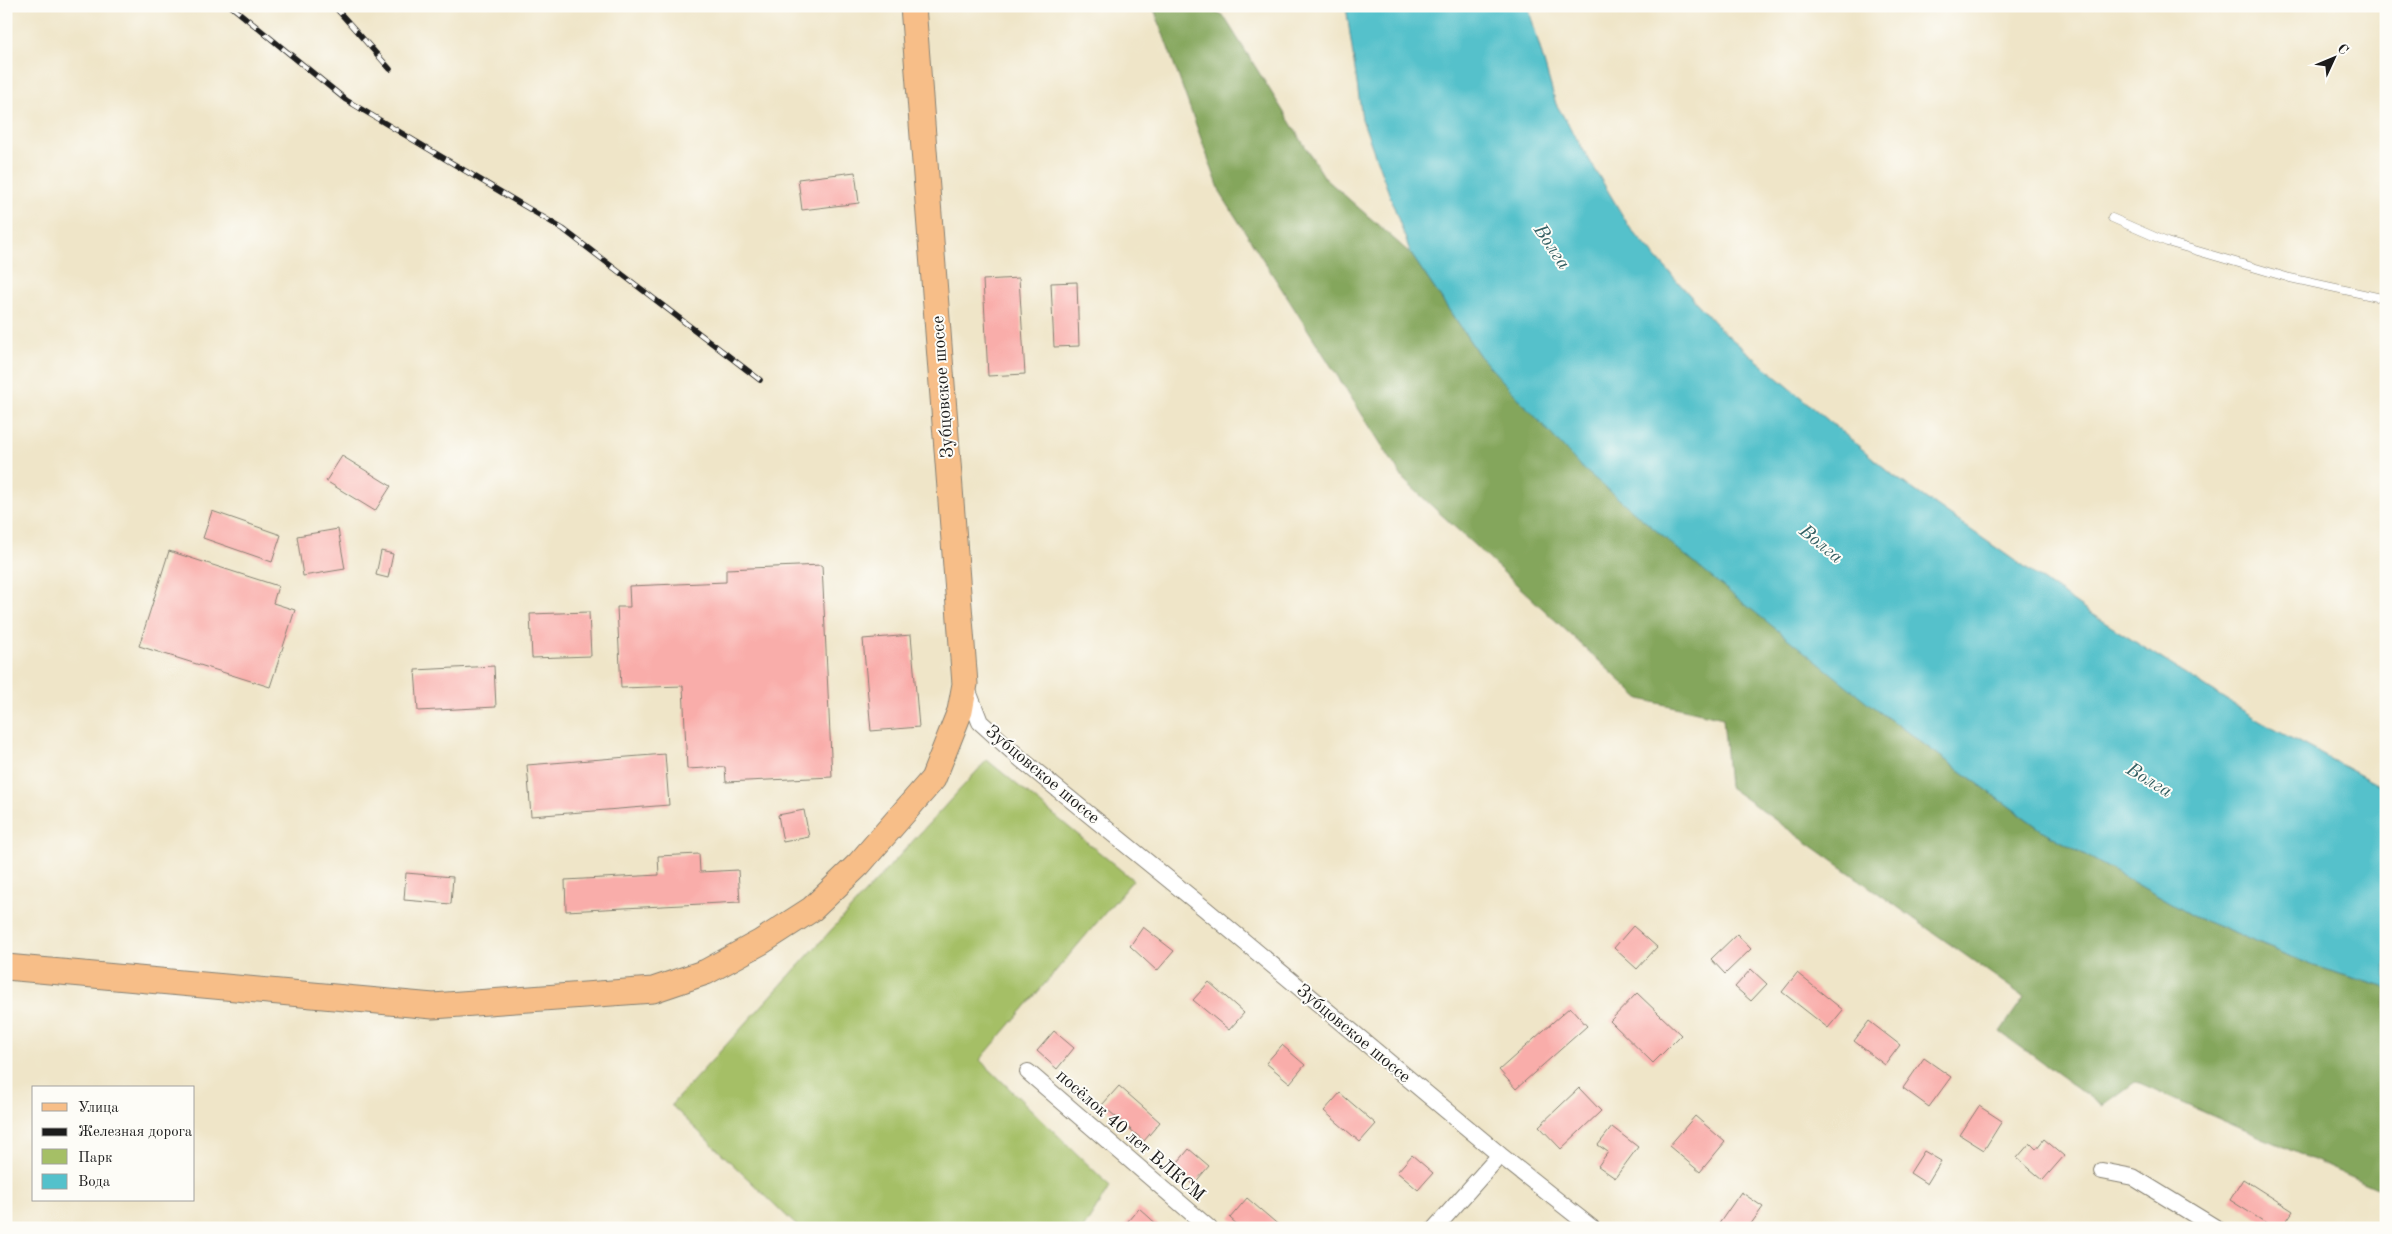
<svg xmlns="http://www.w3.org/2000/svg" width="2392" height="1234" font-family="'Old Standard TT',serif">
	<rect width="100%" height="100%" fill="#fdfcf7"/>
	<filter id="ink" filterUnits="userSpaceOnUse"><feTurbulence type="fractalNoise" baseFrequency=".02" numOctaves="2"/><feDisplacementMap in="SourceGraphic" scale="10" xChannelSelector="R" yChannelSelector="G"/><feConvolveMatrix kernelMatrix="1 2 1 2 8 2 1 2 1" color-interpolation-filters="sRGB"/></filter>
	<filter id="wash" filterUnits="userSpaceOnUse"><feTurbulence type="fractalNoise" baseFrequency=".0096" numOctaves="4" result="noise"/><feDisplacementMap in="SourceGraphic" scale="20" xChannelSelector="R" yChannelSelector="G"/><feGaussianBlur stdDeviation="1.12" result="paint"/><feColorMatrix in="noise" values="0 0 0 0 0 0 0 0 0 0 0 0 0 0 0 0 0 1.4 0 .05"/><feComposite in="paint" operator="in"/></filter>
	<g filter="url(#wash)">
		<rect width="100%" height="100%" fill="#efe5c8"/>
		<!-- green -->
		<path fill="#a5bf66" stroke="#606e41" d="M987 760 1133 880 980 1060 1110 1186 1084 1228H799L671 1105Z"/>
		<!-- forest -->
		<path fill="#84a65b" stroke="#50613c" d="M1153 6H1199L1223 15 1325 178 1411 254 1480 356 1877 710 2043 831 2195 917 2314 966 2386 988V1192L2135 1082 2102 1106 2000 1032 2024 997 1729 787 1723 718 1640 699 1404 480 1221 194Z"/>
		<!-- water -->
		<path fill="#54c1cb" stroke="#386e74" d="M1346 6H1528L1556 104 1630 228 1720 329 1894 476 2085 610 2261 722 2386 789V988L2314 966 2195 917 2043 831 1877 710 1706 573 1580 466 1480 356 1411 254 1362 119Z"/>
		<g id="blocks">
			<!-- building -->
			<path fill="#f9adaa" d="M855 172 859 203 802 210 798 179Z
				M1019 278 1025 374 988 376 983 280Z
				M1077 282 1079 346 1054 347 1051 283Z
				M342 456 391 486 375 511 326 481Z
				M212 511 281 535 272 562 203 538Z
				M338 529 345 569 303 576 297 536Z
				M169 551 278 586 273 603 295 610 270 687 139 646Z
				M381 551 393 554 388 578 376 575Z
				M822 565 832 777 726 782 725 767 687 769 683 686 621 688 617 607H630L629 586 726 582V569Z
				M589 612 591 656 532 658 530 614Z
				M911 635 919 727 871 731 863 639Z
				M494 666 496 707 418 711 415 670Z
				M665 754 669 805 531 816 527 765Z
				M804 810 809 837 783 842 778 815Z
				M699 854 700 872 738 870 740 902 566 911 565 880 659 875 658 856Z
				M406 873 453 877 451 904 404 900Z
				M1633 926 1657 947 1637 969 1614 948Z
				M1143 927 1174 951 1157 971 1130 946Z
				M1737 934 1751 949 1725 974 1711 959Z
				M1751 969 1767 984 1751 1001 1735 987Z
				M1797 973 1843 1010 1828 1028 1782 992Z
				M1209 982 1244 1013 1229 1030 1193 1000Z
				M1637 993 1681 1035 1653 1063 1610 1021Z
				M1570 1007 1587 1026 1516 1089 1499 1070Z
				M1869 1021 1900 1045 1885 1065 1854 1041Z
				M1054 1031 1074 1048 1057 1069 1037 1051Z
				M1282 1045 1305 1065 1290 1083 1266 1063Z
				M1924 1058 1951 1077 1929 1107 1903 1088Z
				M1119 1086 1160 1122 1144 1141 1102 1105Z
				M1579 1088 1601 1111 1561 1149 1539 1126Z
				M1340 1093 1376 1124 1360 1142 1324 1111Z
				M1979 1106 2002 1121 1984 1150 1960 1135Z
				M1695 1116 1725 1142 1700 1172 1669 1146Z
				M1612 1127 1638 1147 1615 1178 1598 1166 1608 1152 1598 1145Z
				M2044 1139 2064 1156 2043 1180 2017 1158 2030 1143 2036 1149Z
				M1189 1149 1209 1166 1193 1185 1173 1168Z
				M1924 1151 1941 1161 1927 1184 1910 1173Z
				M1412 1155 1433 1173 1418 1190 1397 1172Z
				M2243 1179 2293 1211 2282 1228H2274L2230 1200Z
				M1741 1192 1763 1207 1748 1228H1716Z
				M1247 1198 1282 1228H1241L1230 1218Z
				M1139 1208 1161 1228H1122Z"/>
		</g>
	</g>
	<g filter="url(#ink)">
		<use href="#blocks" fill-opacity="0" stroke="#868072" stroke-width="1"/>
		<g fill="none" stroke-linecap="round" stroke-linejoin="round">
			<!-- service casing -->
			<g stroke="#868072" stroke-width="9">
				<path id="service" d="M2112 218 2167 242 2290 278 2386 299"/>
			</g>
			<!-- minor casing -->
			<g stroke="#868072" stroke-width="18">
				<path id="minor" d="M966 686 980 722 1022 760 1204 908 1500 1155 1592 1228
					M1028 1072 1209 1228
					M2102 1171 2133 1177 2216 1228
					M1435 1228 1500 1155"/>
			</g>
			<!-- primary casing -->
			<g stroke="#868072" stroke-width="27">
				<path id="primary" d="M6 967 433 1006 653 990 706 972 761 942 812 909 859 864 933 779 960 711 965 684 913 6"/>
			</g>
			<!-- service -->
			<use href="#service" stroke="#fff" stroke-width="8"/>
			<!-- minor -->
			<use href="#minor" stroke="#fff" stroke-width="16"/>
			<!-- primary -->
			<use href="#primary" stroke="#f7be88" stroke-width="25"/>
			<!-- rail casing -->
			<g stroke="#1c1c1c" stroke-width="5.5">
				<path id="rail" d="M231 6 346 100 563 229 760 380
					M334 6 390 69"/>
			</g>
			<!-- rail -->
			<use href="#rail" stroke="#fdfcf7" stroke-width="4" stroke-dasharray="11" stroke-linecap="butt"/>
		</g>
	</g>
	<g text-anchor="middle" stroke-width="4" stroke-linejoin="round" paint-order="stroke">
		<!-- street labels -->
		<g font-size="18" fill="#1c1c1c" stroke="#fdfcf7">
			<text transform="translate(942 387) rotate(-94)" y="6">Зубцовское шоссе</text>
			<text transform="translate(1043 774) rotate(40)" y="6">Зубцовское шоссе</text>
			<text transform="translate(1354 1033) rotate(40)" y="6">Зубцовское шоссе</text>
			<text transform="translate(1131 1135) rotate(41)" y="6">посёлок 40 лет ВЛКСМ</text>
		</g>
		<!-- water labels -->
		<g font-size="19" font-style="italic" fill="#325e62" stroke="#fdfcf7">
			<text transform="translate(1553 246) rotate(56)" y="7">Волга</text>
			<text transform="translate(1822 543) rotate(39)" y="7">Волга</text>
			<text transform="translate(2150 779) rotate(31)" y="7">Волга</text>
		</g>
	</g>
	<!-- margin -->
	<rect width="2392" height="1234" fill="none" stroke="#fdfcf7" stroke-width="25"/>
	<!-- legend -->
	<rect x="32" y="1086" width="162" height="115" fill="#fdfcf7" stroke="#a3a29f"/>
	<rect x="42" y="1103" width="25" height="8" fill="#f7be88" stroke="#a3a29f"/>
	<text x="78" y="1112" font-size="15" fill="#1c1c1c">Улица</text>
	<rect x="42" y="1128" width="25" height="8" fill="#1c1c1c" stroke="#a3a29f"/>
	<text x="78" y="1136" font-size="15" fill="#1c1c1c">Железная дорога</text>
	<rect x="42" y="1149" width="25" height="15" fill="#a5bf66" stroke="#a3a29f"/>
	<text x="78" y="1162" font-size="15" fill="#1c1c1c">Парк</text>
	<rect x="42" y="1174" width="25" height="15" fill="#54c1cb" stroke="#a3a29f"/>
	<text x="78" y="1186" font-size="15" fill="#1c1c1c">Вода</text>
	<!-- north arrow -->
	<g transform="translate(2334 58) rotate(46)" stroke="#fdfcf7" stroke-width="4" paint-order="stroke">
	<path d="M0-4L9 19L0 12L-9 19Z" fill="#1c1c1c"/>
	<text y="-8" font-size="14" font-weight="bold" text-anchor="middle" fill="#1c1c1c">С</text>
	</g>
</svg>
